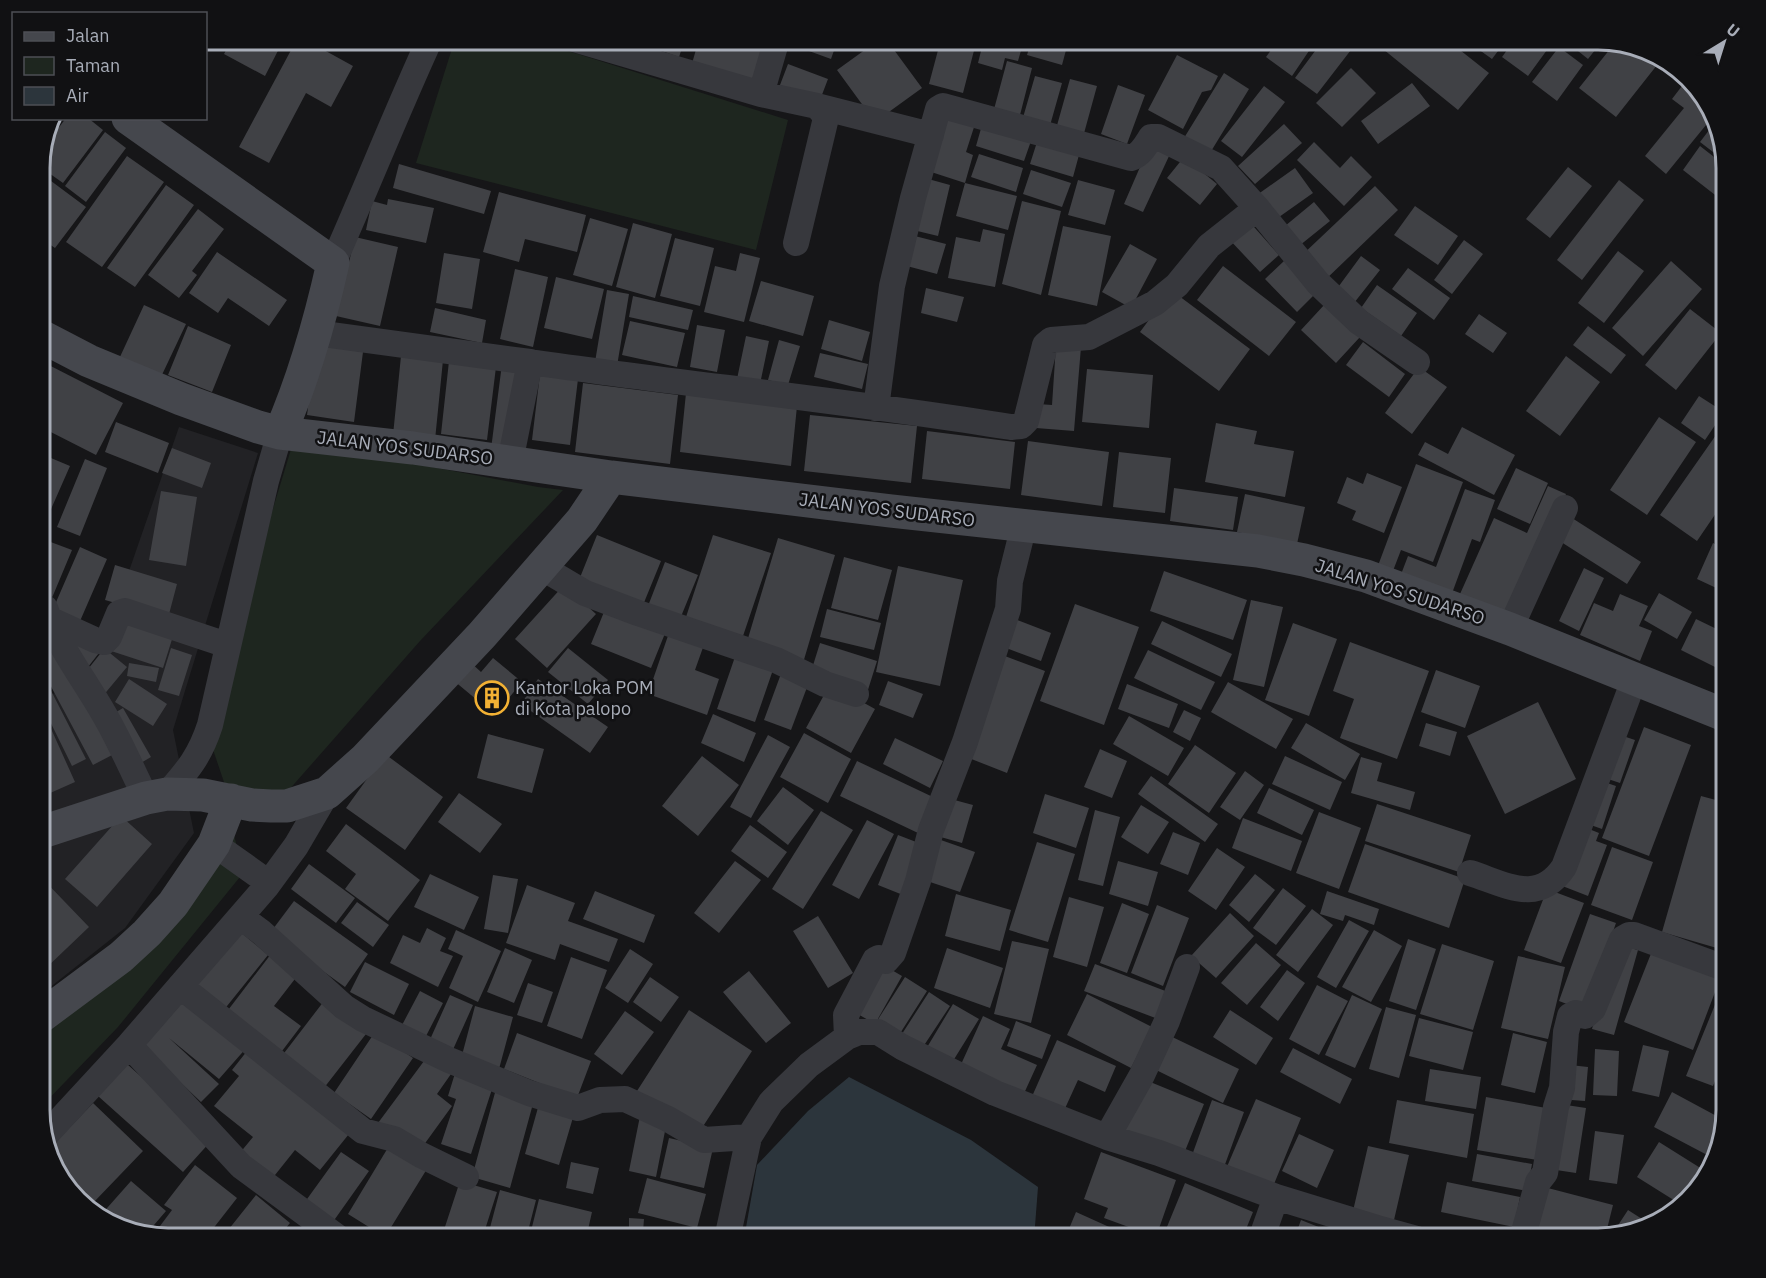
<svg xmlns="http://www.w3.org/2000/svg" width="1766" height="1278" font-family="'IBM Plex Sans',sans-serif">
	<rect width="100%" height="100%" fill="#161618"/>
	<!-- built -->
	<path fill="#222225" d="M179 427 258 453 173 730 194 833 125 928 39 996V701L65 688 95 669Z"/>
	<!-- green -->
	<path fill="#1e261f" d="M455 39H530L788 120 756 250 416 163Z
		M292 446 395 460 538 487 563 490 420 641 288 791 241 801 225 785 206 729Z
		M232 828 244 872 118 1027 39 1109V1024Z"/>
	<!-- water -->
	<path fill="#2c353c" d="M849 1077 971 1140 1038 1187 1034 1239H744L757 1165 808 1111Z"/>
	<!-- building -->
	<path fill="#404145" d="M232 39H284L265 76 224 54Z
		M297 39H304L353 66 331 107 306 93 269 163 239 147Z
		M624 39H650L646 51 623 42Z
		M656 39H685L679 57 653 48Z
		M699 39H772L759 85 691 67Z
		M788 39H838L831 59 787 43Z
		M880 39H886L922 88 875 122 837 70Z
		M941 39H977L963 93 929 84Z
		M984 39H993L1022 47 1018 61 1005 58 1002 70 978 63Z
		M1032 39H1069L1062 65 1027 55Z
		M1279 39H1317L1292 76 1266 57Z
		M1324 39H1345L1354 46 1317 94 1295 78Z
		M1384 39H1446L1489 73 1458 110 1378 45Z
		M1464 39H1507L1492 59Z
		M1515 39H1555L1528 76 1502 57Z
		M1563 39H1599L1603 40 1588 59Z
		M1614 44 1661 60 1616 117 1579 88Z
		M1559 47 1583 65 1557 101 1532 82Z
		M1177 55 1218 76 1211 90 1202 92 1183 129 1148 110Z
		M1007 61 1032 68 1019 119 993 113Z
		M788 64 828 79 820 100 780 85Z
		M1351 68 1376 93 1342 127 1316 103Z
		M1224 73 1249 89 1210 153 1184 138Z
		M1035 76 1062 83 1049 129 1022 121Z
		M1070 79 1097 86 1083 137 1056 129Z
		M1685 82 1702 96 1714 110 1715 114 1666 174 1645 156 1684 108 1672 99Z
		M1412 83 1430 106 1378 144 1361 121Z
		M1118 85 1145 95 1127 144 1101 134Z
		M1264 86 1285 102 1242 157 1221 141Z
		M943 111 976 121 966 152 973 155 965 183 925 170Z
		M50 118H62L44 141Z
		M66 118H88L103 130 63 183 39 166V159L42 150Z
		M1716 121 1719 133 1726 162 1700 142Z
		M1284 124 1302 143 1255 184 1238 166Z
		M982 125 1031 141 1024 161 976 146Z
		M105 132 126 148 86 202 65 186Z
		M1037 142 1079 155 1073 177 1030 164Z
		M1314 142 1340 168 1351 156 1372 177 1344 206 1297 160Z
		M1150 144 1170 154 1143 212 1124 204Z
		M1700 146 1727 167V188L1719 198 1683 170Z
		M979 154 1023 168 1016 192 971 177Z
		M127 156 164 182 102 267 66 242Z
		M1184 157 1217 184 1200 205 1167 178Z
		M399 164 491 191 484 214 393 188Z
		M1568 167 1592 186 1550 238 1526 219Z
		M1295 168 1313 193 1272 222 1254 197Z
		M1031 170 1071 183 1062 207 1023 194Z
		M39 172 86 207 55 248 39 237Z
		M921 177 950 185 938 236 909 229Z
		M1078 180 1115 190 1105 225 1068 215Z
		M1619 180 1644 200 1582 280 1557 260Z
		M965 183 1017 196 1008 230 956 216Z
		M166 185 194 205 135 287 107 268Z
		M1375 186 1398 210 1323 282 1300 257Z
		M499 192 586 215 577 252 525 239 519 262 483 252Z
		M388 199 434 208 426 243 366 230 372 201 387 205Z
		M1022 201 1061 211 1041 295 1002 284Z
		M1314 202 1330 221 1294 250 1279 231Z
		M1415 206 1458 236 1438 265 1394 235Z
		M198 209 224 229 192 271 197 275 179 298 148 275Z
		M590 218 628 229 612 286 573 275Z
		M1247 219 1279 255 1260 272 1227 237Z
		M633 223 672 234 655 298 616 287Z
		M1063 226 1111 236 1097 306 1048 295Z
		M983 229 1005 234 995 287 948 278 956 237 980 242Z
		M911 235 946 244 937 274 903 265Z
		M355 237 398 247 380 326 336 316Z
		M675 238 714 248 700 306 660 296Z
		M1464 240 1483 254 1452 294 1434 280Z
		M1130 244 1157 259 1131 308 1102 292Z
		M1618 251 1644 271 1604 323 1578 303Z
		M217 252 287 300 269 326 228 298 218 313 189 293Z
		M444 253 480 259 472 309 436 303Z
		M740 253 760 258 744 322 704 312 715 266 736 271Z
		M1361 256 1380 270 1354 303 1336 290Z
		M1284 261 1315 294 1297 312 1265 279Z
		M1671 261 1702 289 1643 356 1612 328Z
		M1223 266 1296 322 1269 356 1197 300Z
		M1408 268 1450 298 1434 320 1392 289Z
		M515 269 548 277 533 347 500 339Z
		M556 277 604 289 592 339 544 328Z
		M761 281 814 296 803 336 749 321Z
		M1377 285 1417 313 1401 336 1361 308Z
		M926 288 964 297 957 322 921 313Z
		M607 290 629 294 617 366 595 362Z
		M1171 290 1250 349 1219 391 1140 332Z
		M633 296 693 310 688 330 629 317Z
		M1325 304 1360 337 1336 363 1301 330Z
		M144 305 186 324 160 379 119 359Z
		M435 308 486 320 482 343 430 332Z
		M1690 309 1721 333 1676 390 1645 365Z
		M1479 314 1507 333 1493 353 1465 334Z
		M829 320 870 332 862 361 821 349Z
		M630 321 685 333 677 367 622 355Z
		M697 325 725 330 717 372 690 367Z
		M188 326 231 345 212 392 168 375Z
		M1588 326 1626 355 1611 374 1573 345Z
		M746 336 769 341 760 384 737 379Z
		M779 340 800 346 788 385 768 380Z
		M1363 342 1405 374 1389 397 1346 365Z
		M316 345 363 352 354 422 307 415Z
		M1056 345 1081 347 1074 431 1036 428 1038 404 1052 405Z
		M820 353 868 364 862 389 814 377Z
		M401 356 443 360 435 440 393 435Z
		M1566 356 1600 382 1560 436 1526 411Z
		M39 360 123 403 96 455 39 426Z
		M449 361 496 367 487 440 441 434Z
		M502 364 534 368 523 453 491 449Z
		M1419 367 1447 387 1412 434 1385 413Z
		M1087 369 1153 375 1149 428 1082 422Z
		M540 374 578 379 570 445 532 440Z
		M583 383 678 395 670 464 575 452Z
		M686 393 797 406 791 466 680 452Z
		M1699 396 1724 412 1705 440 1681 423Z
		M810 415 917 426 911 483 804 471Z
		M1659 417 1696 442 1647 515 1610 490Z
		M116 422 169 443 158 473 105 452Z
		M1216 423 1257 431 1254 444 1294 451 1285 497 1205 482Z
		M1723 425 1727 428V497L1697 541 1660 515Z
		M1462 427 1515 455 1494 495 1418 455 1425 442 1448 454Z
		M927 431 1015 442 1010 489 922 479Z
		M1028 441 1109 452 1102 506 1021 495Z
		M172 448 211 463 202 488 162 473Z
		M1119 452 1171 458 1165 513 1113 507Z
		M39 453 70 466 48 516 39 513Z
		M85 459 107 468 80 536 57 527Z
		M1416 464 1463 482 1433 562 1401 550 1391 576 1376 571Z
		M1516 468 1548 483 1530 524 1497 509Z
		M1367 473 1402 487 1384 533 1352 520 1356 511 1337 503 1347 477 1363 484Z
		M1548 486 1566 494 1511 617 1460 594 1494 518 1527 533Z
		M1174 488 1238 497 1233 530 1170 521Z
		M1465 489 1495 500 1480 542 1472 539 1451 596 1400 577 1408 556 1436 567Z
		M161 491 197 497 186 566 149 560Z
		M1245 494 1305 507 1297 544 1237 532Z
		M1727 515V542L1715 535Z
		M1572 518 1641 562 1627 584 1558 540Z
		M597 535 661 561 643 605 579 580Z
		M713 535 771 553 743 636 686 617Z
		M778 538 835 555 803 663 746 645Z
		M48 541 72 550 49 605 39 601V562Z
		M1713 543 1727 550V593L1697 579Z
		M80 547 107 559 77 628 50 616Z
		M844 557 892 570 878 620 831 608Z
		M665 562 698 575 680 619 648 606Z
		M115 565 177 584 168 618 105 600Z
		M898 566 963 580 940 686 876 672Z
		M1584 568 1604 578 1579 631 1559 621Z
		M1164 571 1247 600 1233 640 1150 611Z
		M564 585 596 614 547 668 515 639Z
		M1659 593 1692 612 1677 639 1644 620Z
		M1620 594 1648 606 1639 626 1652 631 1640 661 1580 635 1594 603 1613 611Z
		M1251 600 1283 607 1264 687 1233 680Z
		M1075 604 1139 627 1104 725 1040 701Z
		M606 607 666 631 651 668 591 644Z
		M827 609 881 623 874 650 820 637Z
		M112 612 174 633 163 668 105 649 127 667 102 697 80 679 104 649Z
		M1004 615 1051 633 1041 661 993 643Z
		M1696 619 1727 634V673L1681 650Z
		M1162 621 1232 654 1221 677 1151 644Z
		M1293 623 1337 639 1309 716 1265 700Z
		M671 627 706 639 695 670 719 679 707 715 648 694Z
		M78 636 99 653 88 667 76 657 80 651 72 644Z
		M54 642 114 754 93 765 39 664V649Z
		M1350 642 1429 671 1397 759 1340 738 1354 699 1333 691Z
		M820 643 877 661 867 693 810 675Z
		M171 648 192 655 179 696 158 690Z
		M568 648 608 680 588 704 548 672Z
		M989 650 1045 671 1007 773 951 751Z
		M1148 650 1215 682 1201 710 1134 678Z
		M737 651 775 664 755 722 717 709Z
		M493 658 522 682 495 715 453 680 469 661 481 672Z
		M129 663 159 668 156 682 127 676Z
		M1436 670 1480 686 1465 728 1421 712Z
		M782 671 809 682 791 730 764 720Z
		M43 675 86 759 72 766 39 699V677Z
		M129 679 167 704 153 726 115 702Z
		M538 679 608 727 590 753 521 704Z
		M888 681 923 694 913 718 879 705Z
		M1228 682 1293 719 1276 749 1211 712Z
		M830 684 875 709 851 753 806 728Z
		M1127 684 1178 704 1169 728 1118 709Z
		M39 702 75 782 39 798Z
		M1538 702 1576 779 1505 814 1467 736Z
		M123 708 151 757 134 767 106 718Z
		M1184 710 1201 718 1190 741 1173 732Z
		M713 714 756 733 744 762 701 743Z
		M1129 716 1184 748 1168 776 1113 744Z
		M1306 723 1360 754 1345 780 1291 748Z
		M1426 723 1457 732 1450 756 1419 746Z
		M1644 727 1691 745 1649 856 1602 838Z
		M1605 730 1635 740 1620 783 1590 773Z
		M804 733 851 759 828 803 780 777Z
		M488 734 544 749 532 793 477 778Z
		M768 735 790 747 751 818 730 807Z
		M895 738 943 761 930 788 883 764Z
		M1195 745 1236 773 1209 813 1168 784Z
		M1100 749 1127 761 1112 798 1084 787Z
		M385 754 443 797 405 850 346 808Z
		M702 756 739 785 698 836 662 806Z
		M1285 756 1342 782 1330 810 1272 784Z
		M1361 757 1382 763 1377 781 1415 792 1410 810 1351 793Z
		M857 761 935 798 918 833 840 796Z
		M1245 771 1264 785 1240 820 1220 807Z
		M1151 776 1218 824 1205 842 1138 794Z
		M1586 776 1616 786 1602 829 1571 818Z
		M783 787 814 810 788 845 757 821Z
		M1269 788 1314 810 1302 835 1257 813Z
		M459 793 502 824 480 853 438 822Z
		M1045 794 1089 808 1076 848 1033 833Z
		M1701 796 1727 803V951L1662 932Z
		M947 798 973 805 962 843 937 836Z
		M1377 804 1471 835 1459 872 1365 841Z
		M1141 805 1169 822 1148 854 1121 837Z
		M1095 810 1120 817 1103 886 1078 880Z
		M821 811 853 830 803 909 772 889Z
		M1319 812 1361 828 1339 889 1296 873Z
		M121 816 152 844 97 907 65 879Z
		M1243 818 1302 841 1291 871 1232 848Z
		M867 820 894 834 859 899 832 885Z
		M1569 821 1599 833 1596 841 1607 845 1588 896 1547 880Z
		M346 824 420 880 388 921 345 889 356 874 326 851Z
		M750 825 787 852 768 878 731 851Z
		M1173 832 1200 843 1188 875 1160 864Z
		M898 835 924 845 903 895 878 885Z
		M938 839 975 852 960 892 924 880Z
		M1037 842 1075 854 1048 942 1009 930Z
		M1365 844 1465 879 1449 928 1348 892Z
		M1612 847 1653 862 1632 920 1591 905Z
		M1217 848 1245 867 1216 910 1188 891Z
		M735 861 761 880 719 933 694 913Z
		M1118 861 1158 872 1148 906 1109 894Z
		M309 864 355 898 336 923 291 889Z
		M430 874 479 897 464 930 414 907Z
		M1255 874 1275 890 1249 922 1229 905Z
		M39 875 89 927 45 969 39 963Z
		M493 875 518 879 508 933 484 929Z
		M527 885 575 903 568 921 618 939 609 962 560 944 555 960 506 943Z
		M1283 888 1306 906 1276 945 1253 928Z
		M1547 889 1584 903 1561 963 1524 950Z
		M595 891 655 915 644 943 583 919Z
		M1327 891 1379 909 1374 925 1345 915 1343 921 1320 914Z
		M956 894 1011 910 1000 951 945 936Z
		M1069 897 1104 907 1087 967 1053 957Z
		M294 901 368 954 345 987 270 933Z
		M357 902 389 925 373 947 341 923Z
		M1122 903 1149 914 1127 973 1100 963Z
		M1157 905 1189 918 1163 986 1131 973Z
		M1312 909 1333 925 1298 972 1276 955Z
		M1230 913 1254 936 1216 978 1191 956Z
		M1590 914 1616 923 1585 1011 1559 1001Z
		M818 916 853 973 828 988 793 931Z
		M1349 920 1369 931 1336 988 1317 977Z
		M427 928 446 938 440 951 453 956 438 987 390 963 403 935 420 943Z
		M238 930 268 955 223 1011 193 987Z
		M456 930 501 951 478 1002 449 988 463 956 448 949Z
		M1374 930 1402 946 1371 1002 1342 987Z
		M1408 939 1436 949 1416 1010 1389 1001Z
		M1012 941 1049 949 1031 1023 994 1014Z
		M1256 943 1281 965 1247 1005 1221 983Z
		M1442 944 1494 961 1473 1030 1420 1014Z
		M1615 944 1638 950 1614 1035 1592 1029Z
		M505 948 532 960 514 1003 487 992Z
		M947 948 1003 968 990 1008 934 988Z
		M630 949 653 964 628 1003 605 988Z
		M1652 951 1720 979 1693 1050 1624 1022Z
		M271 954 298 975 274 1006 301 1026 276 1059 222 1018Z
		M1518 956 1565 967 1548 1039 1501 1028Z
		M571 957 607 970 582 1039 547 1026Z
		M365 962 409 984 394 1015 350 992Z
		M878 962 902 976 875 1024 851 1010Z
		M1095 964 1168 992 1158 1019 1084 991Z
		M1287 970 1305 983 1278 1021 1260 1007Z
		M749 971 791 1023 766 1043 723 992Z
		M650 977 679 997 661 1022 633 1002Z
		M905 977 927 991 899 1035 877 1021Z
		M528 983 553 992 542 1023 517 1015Z
		M1317 985 1348 1001 1319 1055 1289 1039Z
		M1723 985 1727 986V1051L1713 1086 1686 1076Z
		M420 991 443 1003 425 1038 401 1027Z
		M929 992 950 1006 921 1050 900 1037Z
		M1087 994 1152 1027 1131 1068 1067 1035Z
		M450 995 473 1005 451 1054 428 1044Z
		M1352 995 1382 1009 1355 1068 1325 1055Z
		M188 996 248 1046 219 1079 169 1038 219 1084 201 1102 143 1047Z
		M324 1001 366 1034 320 1093 278 1061Z
		M953 1004 979 1019 948 1069 923 1054Z
		M475 1006 513 1017 499 1069 461 1059Z
		M1386 1007 1416 1015 1399 1078 1369 1069Z
		M689 1010 752 1051 700 1131 637 1091Z
		M1230 1010 1273 1038 1256 1065 1213 1037Z
		M625 1011 654 1032 622 1075 594 1054Z
		M983 1016 1010 1029 1001 1049 1037 1065 1021 1100 958 1071Z
		M1419 1018 1473 1032 1463 1070 1409 1056Z
		M1016 1021 1051 1035 1042 1059 1007 1046Z
		M375 1032 413 1058 371 1119 334 1093Z
		M517 1033 591 1061 577 1098 504 1069Z
		M1513 1033 1547 1042 1535 1093 1501 1085Z
		M1166 1034 1239 1069 1223 1103 1150 1067Z
		M1057 1040 1116 1066 1105 1092 1078 1080 1062 1115 1030 1101Z
		M1643 1045 1669 1051 1659 1097 1632 1091Z
		M251 1046 353 1129 320 1170 295 1150 271 1180 239 1154 253 1137 214 1106 239 1076 232 1070Z
		M1293 1048 1352 1079 1340 1104 1280 1072Z
		M1595 1049 1619 1051 1617 1096 1593 1095Z
		M427 1057 451 1074 437 1094 452 1106 418 1153 378 1123Z
		M127 1064 212 1140 183 1172 98 1096Z
		M1561 1064 1588 1067 1585 1101 1558 1099Z
		M1430 1069 1481 1077 1476 1109 1425 1101Z
		M456 1070 494 1083 471 1154 441 1144 456 1099 448 1096Z
		M1143 1079 1204 1104 1183 1156 1121 1131Z
		M496 1089 534 1100 510 1188 472 1177Z
		M1672 1092 1724 1120 1711 1157 1654 1127Z
		M1486 1097 1546 1108 1537 1160 1477 1150Z
		M1256 1099 1301 1118 1272 1189 1226 1169Z
		M1212 1100 1244 1112 1223 1170 1191 1158Z
		M1397 1100 1474 1114 1467 1158 1389 1143Z
		M93 1103 143 1151 93 1203 51 1163 48 1150Z
		M1553 1103 1586 1108 1576 1173 1543 1168Z
		M539 1104 574 1114 559 1165 525 1154Z
		M640 1116 667 1121 656 1177 629 1171Z
		M1595 1131 1624 1135 1617 1184 1589 1180Z
		M1299 1134 1334 1150 1317 1188 1282 1171Z
		M669 1138 713 1148 704 1188 660 1178Z
		M392 1141 430 1164 385 1237 348 1214Z
		M1659 1142 1702 1169 1680 1204 1637 1177Z
		M1368 1146 1409 1155 1394 1220 1353 1211Z
		M341 1152 369 1171 330 1226 302 1206Z
		M1101 1152 1176 1180 1156 1237 1104 1218 1108 1208 1084 1199Z
		M1477 1154 1532 1164 1527 1191 1472 1181Z
		M571 1162 599 1168 593 1194 566 1188Z
		M195 1165 237 1198 205 1239H167L154 1234 172 1210 164 1205Z
		M647 1178 706 1194 697 1228 638 1213Z
		M131 1181 166 1211 148 1232 100 1216Z
		M460 1181 497 1192 482 1239H441Z
		M1447 1182 1520 1197 1514 1227 1441 1212Z
		M1185 1183 1253 1212 1242 1239H1223L1196 1228 1191 1239H1162Z
		M1544 1187 1613 1205 1605 1237 1599 1239H1565L1533 1231Z
		M500 1190 536 1200 526 1239H487Z
		M256 1195 290 1223 277 1239H221Z
		M539 1199 592 1212 587 1234 560 1227 557 1239H529Z
		M1628 1210 1653 1226 1611 1236Z
		M1076 1212 1127 1235 1126 1239H1072L1066 1236Z
		M629 1218 644 1219 643 1232 629 1231Z
		M1301 1220 1349 1239H1294Z
		M592 1230 637 1236V1239H591Z
		M561 1232 588 1238V1239H559Z"/>
	<g fill="none" stroke-linecap="round" stroke-linejoin="round">
		<!-- street -->
		<path stroke="#37383d" stroke-width="26" d="M574 39 761 94 777 39
			M761 94 817 106 825 115V122L796 243
			M817 106 931 135
			M1257 208 1318 283 1359 322 1417 362
			M333 263C366 189 396 113 430 39
			M316 333 530 362
			M510 462 530 362C690 385 852 401 1011 427L1021 426 1026 421 1045 345 1051 340 1089 337 1155 303 1177 285 1209 246 1257 208 1221 168 1158 137H1151C1146 145 1141 155 1131 158L943 106 938 109 913 198 892 286 876 408
			M541 567 585 593 638 613 776 660 825 684 856 694
			M45 608C58 646 84 679 104 714 120 741 132 770 146 798
			M49 619 95 640 104 642 109 637 119 613 125 611 227 645
			M1510 629 1565 508
			M167 794C188 770 200 756 210 725L266 481 280 433
			M214 844 269 883
			M1470 873C1505 884 1538 906 1564 867L1634 680
			M241 917 261 932 344 1007 363 1019 449 1060 529 1093 578 1108 600 1100 625 1099 668 1119 704 1140 749 1137
			M180 986 363 1131 394 1139 421 1155 466 1177
			M847 1037 846 1015 875 960 879 958 886 961 893 953 918 881 931 830 965 742 1008 609 1010 581 1024 525
			M129 1045 241 1166 340 1239
			M44 1137 129 1045 266 887 296 846 327 793
			M1107 1137 1142 1075 1167 1021 1187 967
			M727 1239 749 1137 771 1102 809 1065 847 1037 859 1032H878L902 1047 995 1093 1107 1137 1159 1153 1276 1197 1377 1228 1417 1239
			M1261 1239 1276 1197
			M1522 1239 1538 1182 1545 1173 1556 1107 1562 1088 1566 1032 1570 1016 1576 1013 1585 1016 1593 1009 1622 939 1629 935H1634L1727 969"/>
		<!-- secondary -->
		<path stroke="#45474d" stroke-width="33" d="M128 118 333 263C320 321 304 378 280 433
			M39 335 89 361 181 399 258 427 280 433 413 448 611 477 891 511 1258 551 1304 560 1366 576 1510 629 1727 716
			M39 833 146 798 167 794 203 795 252 805 271 806H287L327 793 365 759 482 635 582 520 611 477
			M39 1018 121 957 147 933 173 904 214 844 231 800"/>
	</g>
	<!-- icons -->
	<defs>
		<g id="building-ring" transform="scale(1.725)"><circle r="9.5" fill="#111113" stroke="#f2b134" stroke-width="1.5"/><path d="M-4-6H4V6H1V3H-1V6H-4ZM-2.5-4.3h1.7v1.8h-1.7ZM.8-4.3h1.7v1.8H.8ZM-2.5-1h1.7V.8h-1.7ZM.8-1h1.7V.8H.8Z" fill="#f2b134"/></g>
	</defs>
	<g fill-rule="evenodd">
		<use href="#building-ring" x="492" y="698"/>
	</g>
	<g text-anchor="middle" stroke-width="5" stroke-linejoin="round" paint-order="stroke">
		<!-- street labels -->
		<g font-size="18" fill="#a8adb8" stroke="#111113">
			<text transform="translate(405 448) rotate(7)" y="6">JALAN YOS SUDARSO</text>
			<text transform="translate(887 510) rotate(7)" y="6">JALAN YOS SUDARSO</text>
			<text transform="translate(1400 592) rotate(18)" y="6">JALAN YOS SUDARSO</text>
		</g>
		<!-- poi labels -->
		<g font-size="18" fill="#a8adb8" stroke="#111113" text-anchor="start">
			<text x="515" y="694">Kantor Loka POM<tspan x="515" dy="21">di Kota palopo</tspan></text>
		</g>
	</g>
	<!-- crop -->
	<path d="M0 0H1766V1278H0ZM168 50H1598A118 118 0 0 1 1716 168V1110A118 118 0 0 1 1598 1228H168A118 118 0 0 1 50 1110V168A118 118 0 0 1 168 50Z" fill="#111113" fill-rule="evenodd"/>
	<path fill="none" stroke="#a8adb8" stroke-width="3" d="M168 50H1598A118 118 0 0 1 1716 168V1110A118 118 0 0 1 1598 1228H168A118 118 0 0 1 50 1110V168A118 118 0 0 1 168 50Z"/>
	<!-- legend -->
	<rect x="12" y="12" width="195" height="108" fill="#111113" stroke="#4d4f55" stroke-width="1.5"/>
	<rect x="24" y="32" width="30" height="9" fill="#45474d" stroke="#4d4f55" stroke-width="1.5"/>
	<text x="66" y="42" font-size="18" fill="#a8adb8">Jalan</text>
	<rect x="24" y="57" width="30" height="18" fill="#1e261f" stroke="#4d4f55" stroke-width="1.5"/>
	<text x="66" y="72" font-size="18" fill="#a8adb8">Taman</text>
	<rect x="24" y="87" width="30" height="18" fill="#2c353c" stroke="#4d4f55" stroke-width="1.5"/>
	<text x="66" y="102" font-size="18" fill="#a8adb8">Air</text>
	<!-- north arrow -->
	<g transform="translate(1724 42) rotate(38)" stroke="#111113" stroke-width="4.5" paint-order="stroke">
	<path d="M0-4.5L10 22L0 15L-10 22Z" fill="#a8adb8"/>
	<text y="-9" font-size="16" font-weight="bold" text-anchor="middle" fill="#a8adb8">U</text>
	</g>
</svg>
